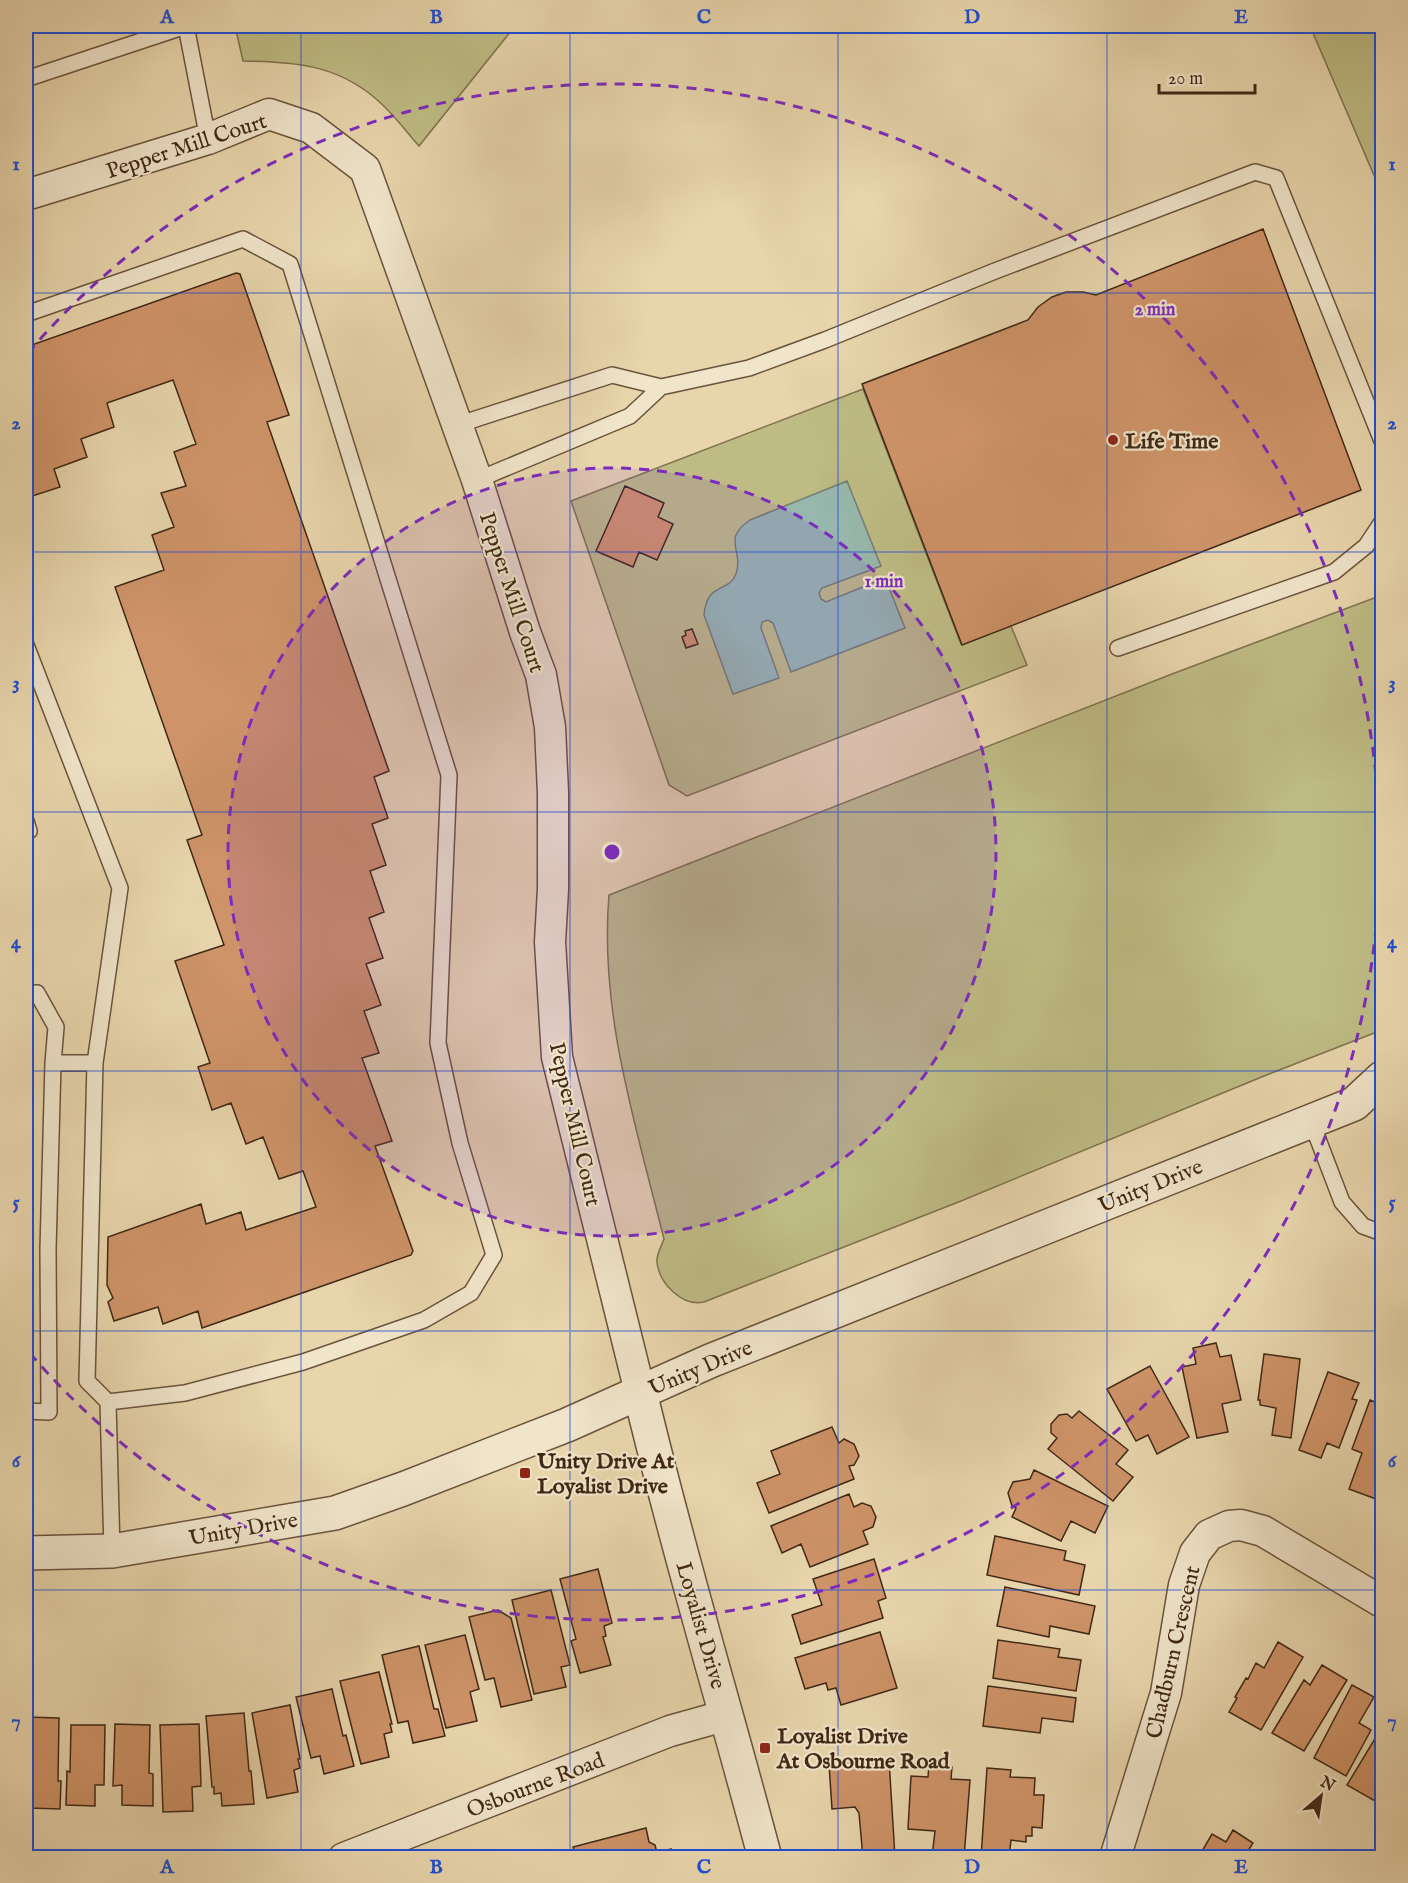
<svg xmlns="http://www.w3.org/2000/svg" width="1408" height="1883" font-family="'IM FELL English',serif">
	<rect width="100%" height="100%" fill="#e8d5ac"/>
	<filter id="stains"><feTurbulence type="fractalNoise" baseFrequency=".00333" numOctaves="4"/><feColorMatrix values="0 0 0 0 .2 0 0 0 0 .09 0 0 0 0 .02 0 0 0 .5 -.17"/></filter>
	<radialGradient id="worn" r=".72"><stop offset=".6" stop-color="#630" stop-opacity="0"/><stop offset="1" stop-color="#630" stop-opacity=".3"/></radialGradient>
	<!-- green -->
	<path fill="#bebb84" stroke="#7f724d" stroke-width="1.5" d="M235 26H515L419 146C405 130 391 111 375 98 335 64 293 62 243 61Z
		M1310 26H1382V194Z
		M863 389 961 644 1011 626 1027 665 687 796 669 785 571 501Z
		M1382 595V1030L1264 1076 961 1201 704 1302C682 1307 659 1283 657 1262 656 1255 662 1245 664 1239 636 1126 599 1012 609 895L1172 674Z"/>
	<!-- water -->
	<path fill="#97b8ad" stroke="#747e71" stroke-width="1.5" d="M847 481 881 566 822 588 819 593 821 599 826 602 885 578 905 628 791 672 773 623 768 620 762 622 761 628 779 678 733 694 704 615C707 581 728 594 736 574 744 549 721 540 750 520Z"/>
	<!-- building -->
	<path fill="#ce9368" stroke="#402816" stroke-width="1.5" d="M1263 229 1361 490 962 645 862 384 1028 320 1038 307 1052 297 1066 292H1083L1096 295Z
		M236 273 240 274 289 415 267 422 389 771 374 777 388 818 372 824 386 865 370 871 384 912 369 918 383 958 366 964 381 1005 364 1011 379 1053 362 1058 392 1141 375 1146 413 1251 411 1255 202 1328 198 1311 163 1324 158 1307 114 1321 108 1302 113 1298 107 1285 108 1237 201 1204 206 1224 241 1212 246 1230 316 1207 303 1171 279 1179 263 1137 246 1144 231 1103 212 1110 198 1067 210 1063 175 961 224 945 187 840 202 835 115 587 164 570 152 535 174 527 161 493 186 486 174 452 196 444 173 380 107 403 114 427 81 439 87 457 54 469 60 487 26 498 32 517 26 520V347Z
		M625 486 664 503 658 517 673 524 657 560 639 552 633 567 596 551Z
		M692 629 698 644 686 648 682 637 686 635 685 631Z
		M26 1062H30L27 1344 26 1347Z
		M1216 1343 1220 1357 1231 1355 1241 1400 1222 1404 1228 1432 1197 1438 1182 1367 1196 1364 1193 1348Z
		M1264 1354 1300 1359 1291 1438 1272 1435 1276 1408 1260 1405V1400H1258Z
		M1150 1366 1189 1437 1157 1454 1148 1435 1136 1441 1107 1389Z
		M1328 1372 1359 1383 1352 1399 1357 1400 1339 1448 1327 1443 1321 1458 1299 1450Z
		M1370 1400 1382 1405V1482L1376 1499 1349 1489 1362 1453 1352 1449Z
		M1079 1411 1128 1450 1116 1464 1133 1477 1113 1501 1048 1449 1057 1438 1051 1433V1424L1059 1415 1067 1414 1072 1418Z
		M832 1427 839 1443 844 1439 854 1444 859 1456 854 1465 849 1466 854 1479 769 1513 757 1483 780 1474 771 1451Z
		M1034 1470 1108 1506 1095 1533 1071 1521 1061 1541 1012 1517 1016 1508 1012 1506 1008 1493 1013 1482 1030 1479Z
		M849 1494 854 1507 862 1503 871 1506 876 1517 873 1527 863 1531 868 1544 810 1567 801 1544 782 1553 771 1526Z
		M995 1536 1066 1551 1064 1560 1085 1565 1079 1595 987 1575Z
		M874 1559 886 1598 878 1601 883 1618 801 1644 792 1615 822 1605 813 1579Z
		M598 1569 612 1623 604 1626 606 1636 603 1637 611 1665 580 1673 571 1641 576 1639 560 1579Z
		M1005 1587 1095 1606 1089 1634 1050 1626 1049 1637 997 1626Z
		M551 1590 570 1665 561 1667 566 1687 534 1694 512 1600Z
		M498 1610 511 1618 532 1700 501 1707 494 1678 485 1680 469 1617Z
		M880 1632 897 1688 841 1705 836 1688 828 1690 826 1683 805 1689 795 1658Z
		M465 1635 479 1689 470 1692 477 1721 446 1728 425 1645Z
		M998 1640 1060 1649 1058 1657 1081 1660 1076 1691 993 1678Z
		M1278 1642 1303 1657 1261 1730 1229 1712 1237 1698 1235 1697 1246 1678 1248 1679 1256 1663 1264 1668Z
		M419 1646 434 1709H438L445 1736 413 1743 408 1721 398 1723 382 1655Z
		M1322 1665 1347 1680 1304 1751 1272 1733 1304 1680 1310 1685Z
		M379 1672 392 1724H390L392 1732 384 1734 389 1757 361 1764 340 1681Z
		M1352 1685 1374 1697 1359 1723 1371 1730 1346 1776 1314 1758Z
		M988 1686 1076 1698 1073 1722 1042 1718 1040 1733 983 1726Z
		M332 1689 343 1736 346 1735 354 1766 324 1774 320 1756 311 1758 296 1697Z
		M290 1705 300 1759H298L300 1768 294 1770 298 1792 267 1798 252 1713Z
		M244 1713 249 1771H251L254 1804 222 1806 221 1793 214 1794V1787H212L206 1716Z
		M26 1717 59 1718 58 1781H61L60 1809 29 1808V1795H26Z
		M115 1724 150 1725 149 1773 153 1774V1806L122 1805V1785L113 1786Z
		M199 1724 201 1786 192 1787 193 1811 163 1812 160 1725Z
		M71 1725H105L104 1785H95V1806L66 1805 67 1771 70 1772Z
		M1382 1727V1805L1347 1785Z
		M889 1760 895 1857 863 1858 859 1813 855 1807 832 1809 829 1764Z
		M929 1765 952 1767 951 1779 970 1780 964 1858 932 1857 935 1831 908 1829 911 1776 928 1777Z
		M987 1768 1011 1770 1010 1777 1035 1778 1034 1795H1044L1042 1828 1032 1827V1836H1026V1842L1011 1840 1009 1858H981Z
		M646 1828 649 1842 655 1845 657 1853 671 1849 673 1858H576L573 1847Z
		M1233 1830 1253 1843 1246 1854 1252 1858H1198L1212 1834 1226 1842Z"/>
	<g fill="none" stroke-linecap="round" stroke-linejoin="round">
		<!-- service casing -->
		<g stroke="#6a533c" stroke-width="18">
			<path id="service" d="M186 26 208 139
				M26 79 186 26
				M26 314 243 239 290 264 449 775 438 1043 460 1143 494 1255 471 1293 424 1320 303 1362 185 1393 108 1402
				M457 425 612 375 661 387 749 368 825 340 995 271 1255 172 1276 178 1382 441
				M477 480 630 416 661 387
				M26 645 120 888 95 1063
				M1118 648 1334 572 1366 546 1382 522
				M26 821 29 831 26 833
				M26 994 37 993 56 1027 53 1063 48 1249 49 1412 26 1411
				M53 1063H95L87 1381 108 1402 112 1551
				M1311 1121 1342 1202 1363 1226 1382 1233"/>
		</g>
		<!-- minor casing -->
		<g stroke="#6a533c" stroke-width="33">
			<path id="minor" d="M26 195 208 139 269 114 311 128 365 169 477 480 525 632 541 675 550 727 553 793V889L550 942 557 1057 640 1392
				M344 1858 670 1731 727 1715
				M1115 1858 1166 1693 1184 1585 1195 1553 1209 1535 1229 1526 1241 1525 1263 1531 1382 1602"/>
		</g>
		<!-- tertiary casing -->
		<g stroke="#6a533c" stroke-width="36">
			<path id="tertiary" d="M640 1392C677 1549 724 1702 765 1858
				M26 1553 112 1551 335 1513 403 1489 567 1425 710 1361 1354 1104 1382 1078"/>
		</g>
		<!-- service -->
		<use href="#service" stroke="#f0e4c9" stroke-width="15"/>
		<!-- minor -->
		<use href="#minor" stroke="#f0e4c9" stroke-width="30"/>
		<!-- tertiary -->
		<use href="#tertiary" stroke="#f0e4c9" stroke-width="33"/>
	</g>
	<!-- grid -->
	<path fill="none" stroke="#1d4ed8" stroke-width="1.5" stroke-opacity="0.55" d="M301 26V1858M570 26V1858M838 26V1858M1107 26V1858M26 293H1382M26 552H1382M26 812H1382M26 1071H1382M26 1331H1382M26 1590H1382"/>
	<!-- distance rings -->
	<circle cx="612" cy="852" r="384" fill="#7b2cbf" fill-opacity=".12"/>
	<g fill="none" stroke="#7b2cbf" stroke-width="3" stroke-dasharray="10 8">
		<circle cx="612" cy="852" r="384"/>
		<path d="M28 353A768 768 0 1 1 28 1351"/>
	</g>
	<!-- markers -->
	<g fill="#8f2418" stroke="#f0e4c9" stroke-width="2">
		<circle cx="1113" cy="440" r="6"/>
		<rect x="519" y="1467" width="12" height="12" rx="3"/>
		<rect x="759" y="1742" width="12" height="12" rx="3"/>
	</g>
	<g text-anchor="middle" stroke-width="4.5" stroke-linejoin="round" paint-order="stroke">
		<!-- street labels -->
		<g font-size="22" fill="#402816" stroke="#f0e4c9">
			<text transform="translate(186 145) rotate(-18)" y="8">Pepper Mill Court</text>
			<text transform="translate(513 592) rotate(72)" y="8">Pepper Mill Court</text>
			<text transform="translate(576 1124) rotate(77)" y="8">Pepper Mill Court</text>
			<text transform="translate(1150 1185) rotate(-22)" y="8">Unity Drive</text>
			<text transform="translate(700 1367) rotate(-23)" y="8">Unity Drive</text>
			<text transform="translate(243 1528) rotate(-10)" y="8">Unity Drive</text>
			<text transform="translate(702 1625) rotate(74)" y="8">Loyalist Drive</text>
			<text transform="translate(1172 1652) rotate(-77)" y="8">Chadburn Crescent</text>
			<text transform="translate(535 1784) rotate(-21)" y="8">Osbourne Road</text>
		</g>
		<!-- poi labels -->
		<g font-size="22" font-weight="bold" fill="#402816" stroke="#f0e4c9" text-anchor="start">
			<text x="1125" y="448">Life Time</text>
			<text x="537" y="1468">Unity Drive At<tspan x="537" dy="25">Loyalist Drive</tspan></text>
			<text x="777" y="1743">Loyalist Drive<tspan x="777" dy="25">At Osbourne Road</tspan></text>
		</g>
	</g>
	<circle cx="612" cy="852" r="9" fill="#7b2cbf" stroke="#f0e4c9" stroke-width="3"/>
	<g font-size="18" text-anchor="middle" font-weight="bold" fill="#7b2cbf" stroke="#f0e4c9" stroke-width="4.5" stroke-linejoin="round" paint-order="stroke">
		<text x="1155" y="315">2 min</text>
		<text x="884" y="587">1 min</text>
	</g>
	<!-- margin -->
	<rect width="1408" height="1883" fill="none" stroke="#e8d5ac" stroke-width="66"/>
	<!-- north arrow -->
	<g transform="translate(1321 1796) rotate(29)" stroke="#f0e4c9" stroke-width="4.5" paint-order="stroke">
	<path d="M0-4.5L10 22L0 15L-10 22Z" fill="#402816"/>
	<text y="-9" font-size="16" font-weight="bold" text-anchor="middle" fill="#402816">N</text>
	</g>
	<!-- scale -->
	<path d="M1159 84v9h96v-9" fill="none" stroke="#402816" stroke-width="3"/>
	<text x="1168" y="84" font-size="18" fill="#402816" stroke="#f0e4c9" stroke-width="4.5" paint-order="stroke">20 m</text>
	<rect x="33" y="33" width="1342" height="1817" fill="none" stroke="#1d4ed8" stroke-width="2"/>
	<g font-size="20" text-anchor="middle" font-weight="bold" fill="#1d4ed8">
		<text x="167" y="23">A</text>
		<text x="436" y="23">B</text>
		<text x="704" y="23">C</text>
		<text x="972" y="23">D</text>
		<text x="1241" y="23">E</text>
		<text x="16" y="170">1</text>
		<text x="1392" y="170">1</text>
		<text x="16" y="429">2</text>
		<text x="1392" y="429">2</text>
		<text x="16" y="689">3</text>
		<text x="1392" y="689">3</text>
		<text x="16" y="948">4</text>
		<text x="1392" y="948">4</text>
		<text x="16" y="1208">5</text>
		<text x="1392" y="1208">5</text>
		<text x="16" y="1467">6</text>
		<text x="1392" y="1467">6</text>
		<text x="16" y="1727">7</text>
		<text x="1392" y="1727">7</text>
		<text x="167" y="1873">A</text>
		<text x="436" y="1873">B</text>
		<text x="704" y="1873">C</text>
		<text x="972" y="1873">D</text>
		<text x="1241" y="1873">E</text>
	</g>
	<rect width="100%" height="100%" filter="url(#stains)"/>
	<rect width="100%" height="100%" fill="url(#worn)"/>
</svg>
